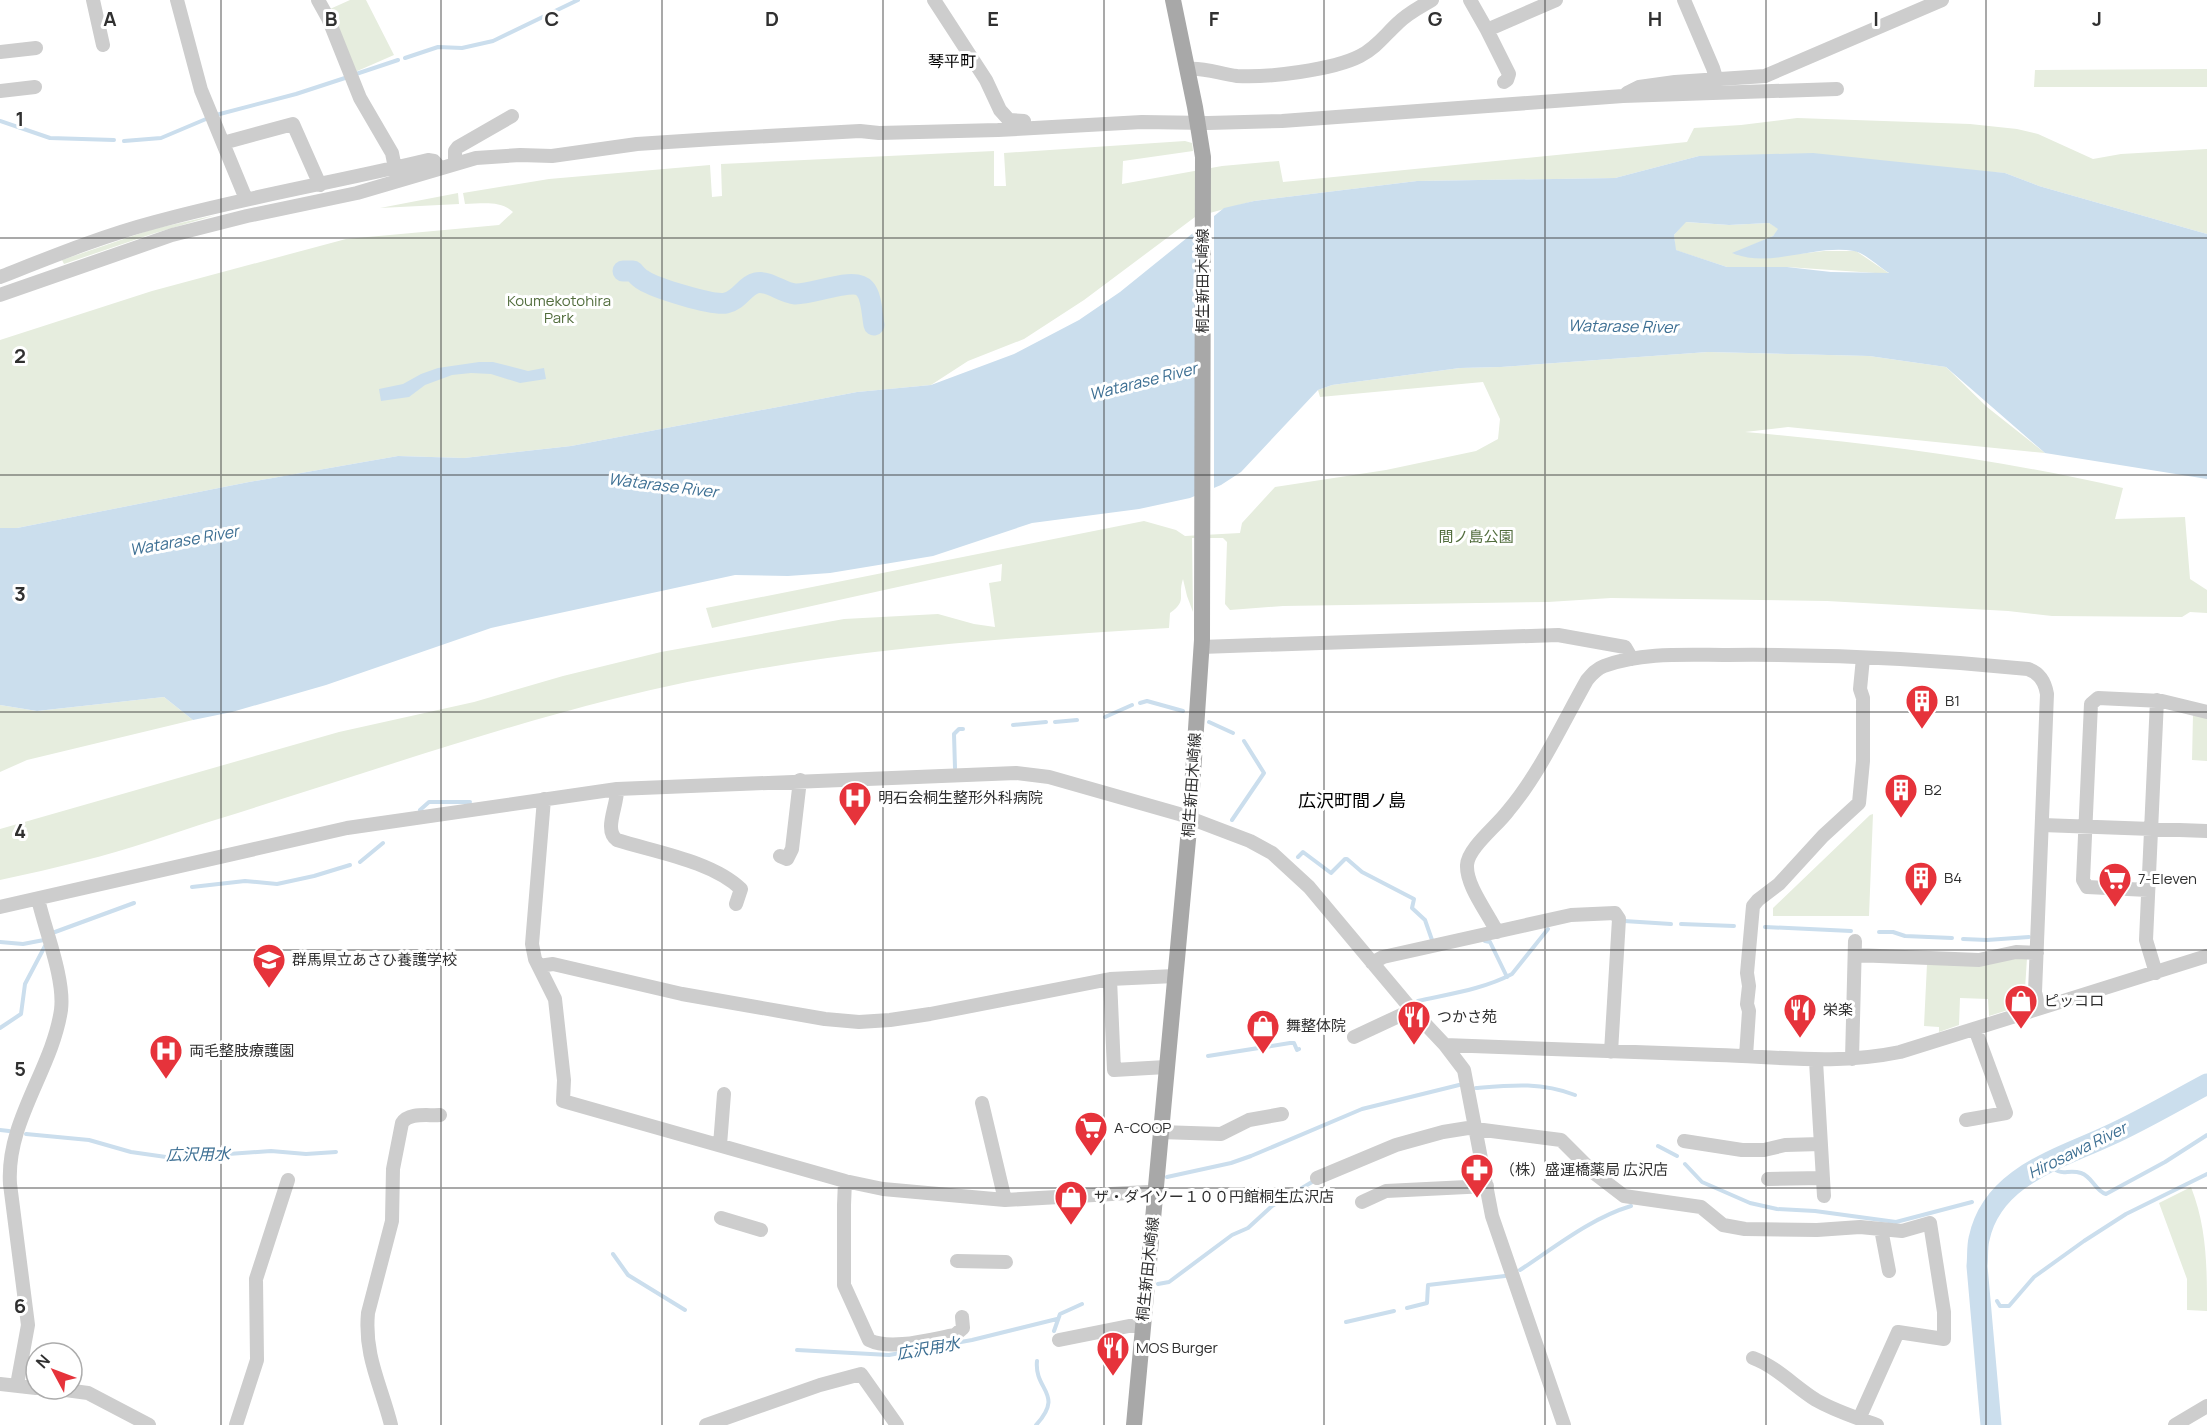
<svg xmlns="http://www.w3.org/2000/svg" width="2207" height="1425" font-family="Manrope,'Noto Sans JP',sans-serif">
	<rect width="100%" height="100%" fill="#fff"/>
	<!-- green -->
	<path fill="#e6edde" d="M350 0H366L394 55 355 72 330 9Z
		M2207 69V87H2034L2035 70Z
		M1797 118 1970 124 2017 129 2038 134 2093 159 2121 154 2207 149V234L2039 186 2005 173 1699 156 1615 178 1417 181 1254 201 1195 217 1084 300 1024 339 968 361 931 385 857 392 571 446 464 458 398 456 249 482 17 528H0V340L152 291 346 239 499 225 513 212C500 200 481 204 465 204L463 193 549 179 710 165 712 197 722 196 721 164 994 151V186H1006L1004 153 1185 141 1192 143 1193 151 1123 161 1122 184 1222 166 1279 161 1283 182 1687 142 1694 128 1741 125Z
		M458 193 459 204 380 208Z
		M216 215 152 234 64 264 62 260 153 229Z
		M1685 222 1729 225 1769 223 1779 229 1773 236 1733 254 1789 255 1824 251H1856L1890 274 1787 267H1727L1675 250 1674 235Z
		M1708 352 1869 356 1946 367 1987 407 2045 453 1788 427 1745 432C1872 443 1998 459 2123 488L2115 519 2185 517 2190 579 2207 590V613L2190 612 2182 617 2052 616 2008 611 1827 601 1611 598 1548 602 1283 606 1230 610 1225 604 1227 542 1223 538H1192L1193 612 1187 596 1183 579C1177 597 1188 600 1170 613L1169 628C982 639 796 653 613 699 479 733 348 779 215 820 171 834 127 850 82 861 55 868 27 874 0 880V829L339 732 474 702 563 676 661 652 844 619 938 614 974 624 995 627 989 583 1001 581 1002 564 712 628 706 608 1144 521 1176 530 1185 536 1240 533 1242 523 1275 487 1386 470 1476 451 1498 439 1500 419 1483 382 1320 397 1318 390 1332 385 1460 368 1501 367Z
		M164 697 193 720 27 760 0 772V705L37 711Z
		M2193 714 2207 718V761L2192 760Z
		M1873 814 1869 916H1773V908L1870 815Z
		M2010 958H2027L2024 1005 1989 1016 1988 999 1960 998 1959 1025 1939 1032V1027L1924 1026 1927 964Z
		M2191 1187C2207 1228 2207 1267 2207 1311L2187 1310V1279L2159 1203Z"/>
	<!-- water -->
	<path fill="#cbdeed" fill-rule="evenodd" d="M1813 153 2005 173 2039 186 2207 234V479L2045 453 1946 367 1869 356 1708 352 1501 367 1460 368 1332 385 1318 390 1241 472 1221 485 1190 498 1139 509 1032 523 933 556 830 573 788 576 735 575 491 628 326 685 232 712 193 720 164 697 37 711 0 705V528H17L249 482 398 456 464 458 571 446 857 392 931 385 1014 354 1079 320 1120 292 1224 208 1254 201 1417 181 1615 178 1699 156ZM1686 222 1729 225 1769 223 1778 229 1773 236 1732 253C1770 269 1814 244 1854 251 1865 253 1879 267 1889 273L1831 272 1787 267H1727L1676 250 1674 235Z
		M479 362H493L528 371 544 368 546 379 520 383 491 374 471 373 452 375 425 385 409 397 381 401 379 389 403 384 421 374 438 368Z"/>
	<!-- pier -->
	<path fill="#fff" d="M1214 213V491L1195 499 1196 227Z"/>
	<g fill="none" stroke-linecap="round" stroke-linejoin="round">
		<!-- stream -->
		<path stroke="#cbdeed" stroke-width="4" d="M405 58 438 47 462 48 493 41 578 0
			M356 74 398 60
			M216 115 296 94 348 77
			M0 121 50 138 114 140
			M124 141 161 138 206 119
			M1140 703 1147 701 1183 711
			M1105 717 1132 705
			M1055 722 1077 720
			M1209 722 1233 733
			M1013 725 1046 722
			M955 768 954 734 959 729H963
			M420 810 429 802H470
			M1232 820 1264 773 1244 741
			M1298 857 1303 852 1331 873 1345 859H1347L1362 872 1414 899 1412 908 1425 920 1432 940
			M360 862 383 843
			M192 887 245 881 277 884 314 876 350 865
			M1624 921 1671 924
			M1681 924 1734 926
			M1765 927 1851 931
			M55 932 134 903
			M1879 932H1893L1905 936 1952 938
			M1963 939 1987 940 2029 937
			M1485 941 1490 942 1507 977
			M0 942 23 944 44 940
			M1418 1001C1449 994 1484 989 1512 974L1548 929
			M0 1028 21 1014 25 984 45 946
			M1208 1056 1290 1043H1294L1297 1050 1299 1049
			M1476 1088C1512 1085 1541 1082 1575 1095
			M0 1130 9 1131
			M26 1134 89 1140 131 1152 173 1158 271 1151 306 1154 336 1152
			M1658 1146 1677 1156
			M2048 1161C2061 1180 2065 1168 2081 1173 2093 1177 2095 1191 2106 1194L2165 1162 2207 1135
			M1685 1164 1702 1182 1750 1203 1777 1209 1815 1211 1896 1222 1972 1202
			M1167 1177 1231 1163 1251 1156 1362 1109 1459 1085
			M613 1254 628 1275 685 1310
			M1520 1270C1555 1247 1591 1218 1631 1206
			M1158 1284 1169 1282 1232 1235 1248 1228 1272 1206 1312 1182
			M1997 1301 2000 1306H2009L2034 1277 2084 1241 2126 1214 2207 1174
			M1407 1308 1427 1303 1428 1285 1505 1276
			M1346 1322 1394 1311
			M1054 1331 1060 1314 1082 1304
			M797 1350 889 1355 972 1340 1057 1319
			M1036 1425C1065 1393 1034 1391 1037 1361"/>
		<!-- river -->
		<path stroke="#cbdeed" stroke-width="21" d="M623 271H633C636 274 639 278 643 280 655 288 713 306 726 303 740 300 744 286 756 283 769 280 782 293 795 294 812 295 855 276 865 289 872 297 872 315 874 325
			M1991 1425 1977 1266C1978 1257 1977 1247 1979 1239 1992 1176 2059 1159 2110 1135 2143 1120 2175 1101 2207 1084"/>
		<!-- minor -->
		<path stroke="#cdcdcd" stroke-width="14" d="M93 0 103 45
			M177 0 201 90 246 199
			M318 0 328 18 360 98 392 153 395 168
			M934 0 986 80 1000 110 1009 120 1024 121
			M1470 0 1487 30 1556 0
			M1684 0 1713 68 1716 78
			M1487 30 1509 74 1507 80 1504 82
			M0 52 36 48
			M1187 69C1204 67 1220 74 1237 76 1267 78 1333 70 1360 56 1376 48 1385 35 1398 23 1408 13 1420 7 1432 0
			M0 91 35 87
			M1627 93 1639 87 1675 82 1765 76 1942 0
			M223 143 293 124 320 185
			M455 163V151L458 147 512 116
			M0 277C51 257 102 236 155 222 245 197 337 182 428 160L434 161 440 168
			M0 295 172 235 247 216 357 193 476 158 520 155 552 156 637 144 714 139 860 131 879 133 998 130 1142 122 1208 123 1282 121 1623 96 1837 89
			M1201 647 1558 635 1625 647 1632 659
			M617 789C618 805 603 830 617 840 655 852 712 861 741 889L736 904
			M544 799 532 944 535 959 555 999 564 1080 563 1101 845 1181 883 1189 1005 1200 1147 1192 1155 1193
			M2042 825 2207 831
			M780 856 787 859 792 849 800 780
			M2148 890 2087 887 2083 880 2091 704 2098 698 2162 701 2207 712
			M0 907 347 828 617 789 1016 773 1049 777 1179 814 1250 841 1272 853 1309 887 1412 1010 1445 1045C1536 1049 1627 1052 1718 1055 1782 1057 1837 1065 1900 1052L2207 956
			M1497 932C1488 913 1466 886 1467 865 1468 848 1497 826 1508 811 1540 773 1562 724 1587 680 1592 674 1596 669 1604 666 1643 652 1686 655 1727 655 1827 654 1929 659 2028 669 2040 673 2045 682 2047 694L2035 992 2039 1008
			M1855 955 1979 960 2016 952 2037 953
			M1372 963 1383 957 1571 915 1615 913 1619 919 1611 1052
			M539 966 553 964 682 994 825 1019 859 1022 890 1020 930 1014 1110 979 1175 976
			M2156 973 2146 940 2157 700
			M1110 979 1114 1070 1166 1067
			M1354 1037 1412 1010
			M1445 1045 1464 1070 1492 1216 1564 1425
			M1746 1056 1749 1011 1747 1004 1749 986 1747 973 1753 906 1758 900 1779 884 1823 836 1859 803 1863 761V698L1860 689 1863 658
			M1852 1059 1855 941
			M1816 1061 1824 1196
			M982 1103 1005 1200
			M1966 1120 2006 1113 1975 1029
			M1160 1132 1221 1134 1249 1120 1282 1114
			M1684 1141 1742 1150H1764L1785 1145 1821 1144
			M720 1145 724 1094
			M1317 1178 1396 1145 1443 1132 1468 1128 1561 1140 1594 1173 1624 1196 1701 1207 1723 1225 1745 1229 1817 1230 1860 1227 1902 1231 1930 1223 1944 1312V1339L1898 1332 1859 1419
			M1768 1179 1823 1178
			M845 1181 844 1205V1285L869 1340C891 1351 932 1339 955 1335L963 1328 962 1317
			M1362 1202 1386 1191 1487 1186
			M721 1218 761 1230
			M1881 1229 1889 1271
			M957 1261 1006 1262
			M1059 1340 1129 1326H1142
			M1753 1358C1777 1367 1795 1387 1816 1400 1835 1411 1857 1418 1877 1425
			M0 1384 36 1388
			M17 1385 28 1325 10 1184C6 1121 52 1070 61 1010 65 979 45 930 38 899
			M58 1389 88 1393 149 1425
			M236 1425 257 1360 256 1279 288 1180
			M391 1425C381 1385 364 1356 368 1313L392 1221 393 1169 402 1123C409 1112 428 1116 440 1115
			M706 1425 820 1385 861 1374 897 1425
			M2175 1425 2207 1406"/>
		<!-- major -->
		<path stroke="#a8a8a8" stroke-width="16" d="M1134 1425 1190 818 1202 640 1203 157 1195 107 1173 0"/>
	</g>
	<!-- grid -->
	<path fill="none" stroke="#303030" stroke-width="1.5" stroke-opacity="0.55" d="M221 0V1425M441 0V1425M662 0V1425M883 0V1425M1104 0V1425M1324 0V1425M1545 0V1425M1766 0V1425M1986 0V1425M0 238H2207M0 475H2207M0 712H2207M0 950H2207M0 1188H2207"/>
	<!-- icons -->
	<defs>
		<g id="building-pin" transform="scale(1.725)"><path d="M0 17L-7.5 6A9.5 9.5 0 1 1 7.5 6Z" fill="#e6333b" stroke="#fff"/><path d="M-4-6H4V6H1V3H-1V6H-4ZM-2.5-4.3h1.7v1.8h-1.7ZM.8-4.3h1.7v1.8H.8ZM-2.5-1h1.7V.8h-1.7ZM.8-1h1.7V.8H.8Z" fill="#fff"/></g>
		<g id="hospital-pin" transform="scale(1.725)"><path d="M0 17L-7.5 6A9.5 9.5 0 1 1 7.5 6Z" fill="#e6333b" stroke="#fff"/><path d="M-5-5h3v3.5h4V-5h3V5h-3V1.5h-4V5h-3Z" fill="#fff"/></g>
		<g id="supermarket-pin" transform="scale(1.725)"><path d="M0 17L-7.5 6A9.5 9.5 0 1 1 7.5 6Z" fill="#e6333b" stroke="#fff"/><path d="M-6-5.5h2.5l.6 2H6L4.5 2H-2.5L-4.4-4H-6ZM-1.5 3.2a1.3 1.3 0 1 0 .1 0ZM3 3.2a1.3 1.3 0 1 0 .1 0Z" fill="#fff"/></g>
		<g id="school-pin" transform="scale(1.725)"><path d="M0 17L-7.5 6A9.5 9.5 0 1 1 7.5 6Z" fill="#e6333b" stroke="#fff"/><path d="M0-5L7-2L0 1L-7-2ZM-4 1L0 2.5L4 1V4Q0 6-4 4Z" fill="#fff"/></g>
		<g id="shop-pin" transform="scale(1.725)"><path d="M0 17L-7.5 6A9.5 9.5 0 1 1 7.5 6Z" fill="#e6333b" stroke="#fff"/><path d="M-5-2.5h2.3a2.7 3.5 0 0 1 5.4 0H5L5.5 6h-11ZM-1.5-2.5h3a1.5 2.3 0 0 0-3 0Z" fill="#fff"/></g>
		<g id="restaurant-pin" transform="scale(1.725)"><path d="M0 17L-7.5 6A9.5 9.5 0 1 1 7.5 6Z" fill="#e6333b" stroke="#fff"/><path d="M-5-6h1v4h1v-4h1v4h1v-4h1v5L-1.5 .5V6h-2V.5L-5-1ZM5-6V6H3V1.5H1.5Q1.5-4 5-6Z" fill="#fff"/></g>
		<g id="pharmacy-pin" transform="scale(1.725)"><path d="M0 17L-7.5 6A9.5 9.5 0 1 1 7.5 6Z" fill="#e6333b" stroke="#fff"/><path d="M-2-6h4v4h4v4h-4v4h-4v-4h-4v-4h4Z" fill="#fff"/></g>
	</defs>
	<g fill-rule="evenodd">
		<use href="#building-pin" x="1922" y="701"/>
		<use href="#building-pin" x="1901" y="790"/>
		<use href="#hospital-pin" x="855" y="798"/>
		<use href="#building-pin" x="1921" y="878"/>
		<use href="#supermarket-pin" x="2115" y="879"/>
		<use href="#school-pin" x="269" y="960"/>
		<use href="#shop-pin" x="2021" y="1001"/>
		<use href="#restaurant-pin" x="1800" y="1010"/>
		<use href="#restaurant-pin" x="1414" y="1017"/>
		<use href="#shop-pin" x="1263" y="1026"/>
		<use href="#hospital-pin" x="166" y="1051"/>
		<use href="#supermarket-pin" x="1091" y="1128"/>
		<use href="#pharmacy-pin" x="1477" y="1170"/>
		<use href="#shop-pin" x="1071" y="1197"/>
		<use href="#restaurant-pin" x="1113" y="1348"/>
	</g>
	<g text-anchor="middle" stroke-width="6" stroke-linejoin="round" paint-order="stroke">
		<!-- street labels -->
		<g font-size="15" fill="#303030" stroke="#fff">
			<text transform="translate(1203 281) rotate(-90)" y="5">桐生新田木崎線</text>
			<text transform="translate(1192 785) rotate(-86)" y="5">桐生新田木崎線</text>
			<text transform="translate(1148 1269) rotate(-84)" y="5">桐生新田木崎線</text>
		</g>
		<!-- park labels -->
		<g font-size="15" fill="#526d3d" stroke="#fff">
			<text x="559" y="306">Koumekotohira<tspan x="559" dy="17">Park</tspan></text>
			<text x="1476" y="542">間ノ島公園</text>
		</g>
		<!-- poi labels -->
		<g font-size="15" fill="#303030" stroke="#fff" text-anchor="start">
			<text x="1945" y="706">B1</text>
			<text x="1924" y="795">B2</text>
			<text x="878" y="803">明石会桐生整形外科病院</text>
			<text x="1944" y="883">B4</text>
			<text x="2138" y="884">7-Eleven</text>
			<text x="292" y="965">群馬県立あさひ養護学校</text>
			<text x="2044" y="1006">ピッコロ</text>
			<text x="1823" y="1015">栄楽</text>
			<text x="1437" y="1022">つかさ苑</text>
			<text x="1286" y="1031">舞整体院</text>
			<text x="189" y="1056">両毛整肢療護園</text>
			<text x="1114" y="1133">A-COOP</text>
			<text x="1500" y="1175">（株）盛運橋薬局 広沢店</text>
			<text x="1094" y="1202">ザ・ダイソー１００円館桐生広沢店</text>
			<text x="1136" y="1353">MOS Burger</text>
		</g>
		<!-- neighbourhood labels -->
		<g font-size="16" fill="#000" stroke="#fff">
			<text x="952" y="67">琴平町</text>
		</g>
		<!-- water labels -->
		<g font-size="16" font-style="italic" fill="#3d6f93" stroke="#fff">
			<text transform="translate(1623 326) rotate(1)" y="6">Watarase River</text>
			<text transform="translate(1143 381) rotate(-14)" y="6">Watarase River</text>
			<text transform="translate(663 485) rotate(7)" y="6">Watarase River</text>
			<text transform="translate(184 540) rotate(-10)" y="6">Watarase River</text>
			<text transform="translate(2077 1150) rotate(-26)" y="6">Hirosawa River</text>
			<text transform="translate(198 1154) rotate(-1)" y="6">広沢用水</text>
			<text transform="translate(928 1348) rotate(-10)" y="6">広沢用水</text>
		</g>
		<!-- quarter labels -->
		<g font-size="18" fill="#000" stroke="#fff">
			<text x="1352" y="807">広沢町間ノ島</text>
		</g>
	</g>
	<g font-size="20" text-anchor="middle" font-weight="bold" fill="#303030" stroke="#fff" stroke-width="6" stroke-linejoin="round" paint-order="stroke">
		<text x="110" y="26">A</text>
		<text x="331" y="26">B</text>
		<text x="552" y="26">C</text>
		<text x="772" y="26">D</text>
		<text x="993" y="26">E</text>
		<text x="1214" y="26">F</text>
		<text x="1435" y="26">G</text>
		<text x="1655" y="26">H</text>
		<text x="1876" y="26">I</text>
		<text x="2097" y="26">J</text>
		<text x="20" y="126">1</text>
		<text x="20" y="363">2</text>
		<text x="20" y="601">3</text>
		<text x="20" y="838">4</text>
		<text x="20" y="1076">5</text>
		<text x="20" y="1313">6</text>
	</g>
	<!-- north arrow -->
	<g transform="translate(54 1371) rotate(311)"><circle r="28" fill="#ffffff" stroke="#acacac" stroke-width="1.5"/>
	<path d="M0-4.5L10 22L0 15L-10 22Z" fill="#e6333b"/>
	<text y="-9" font-size="16" font-weight="bold" text-anchor="middle" fill="#303030">N</text>
	</g>
</svg>
